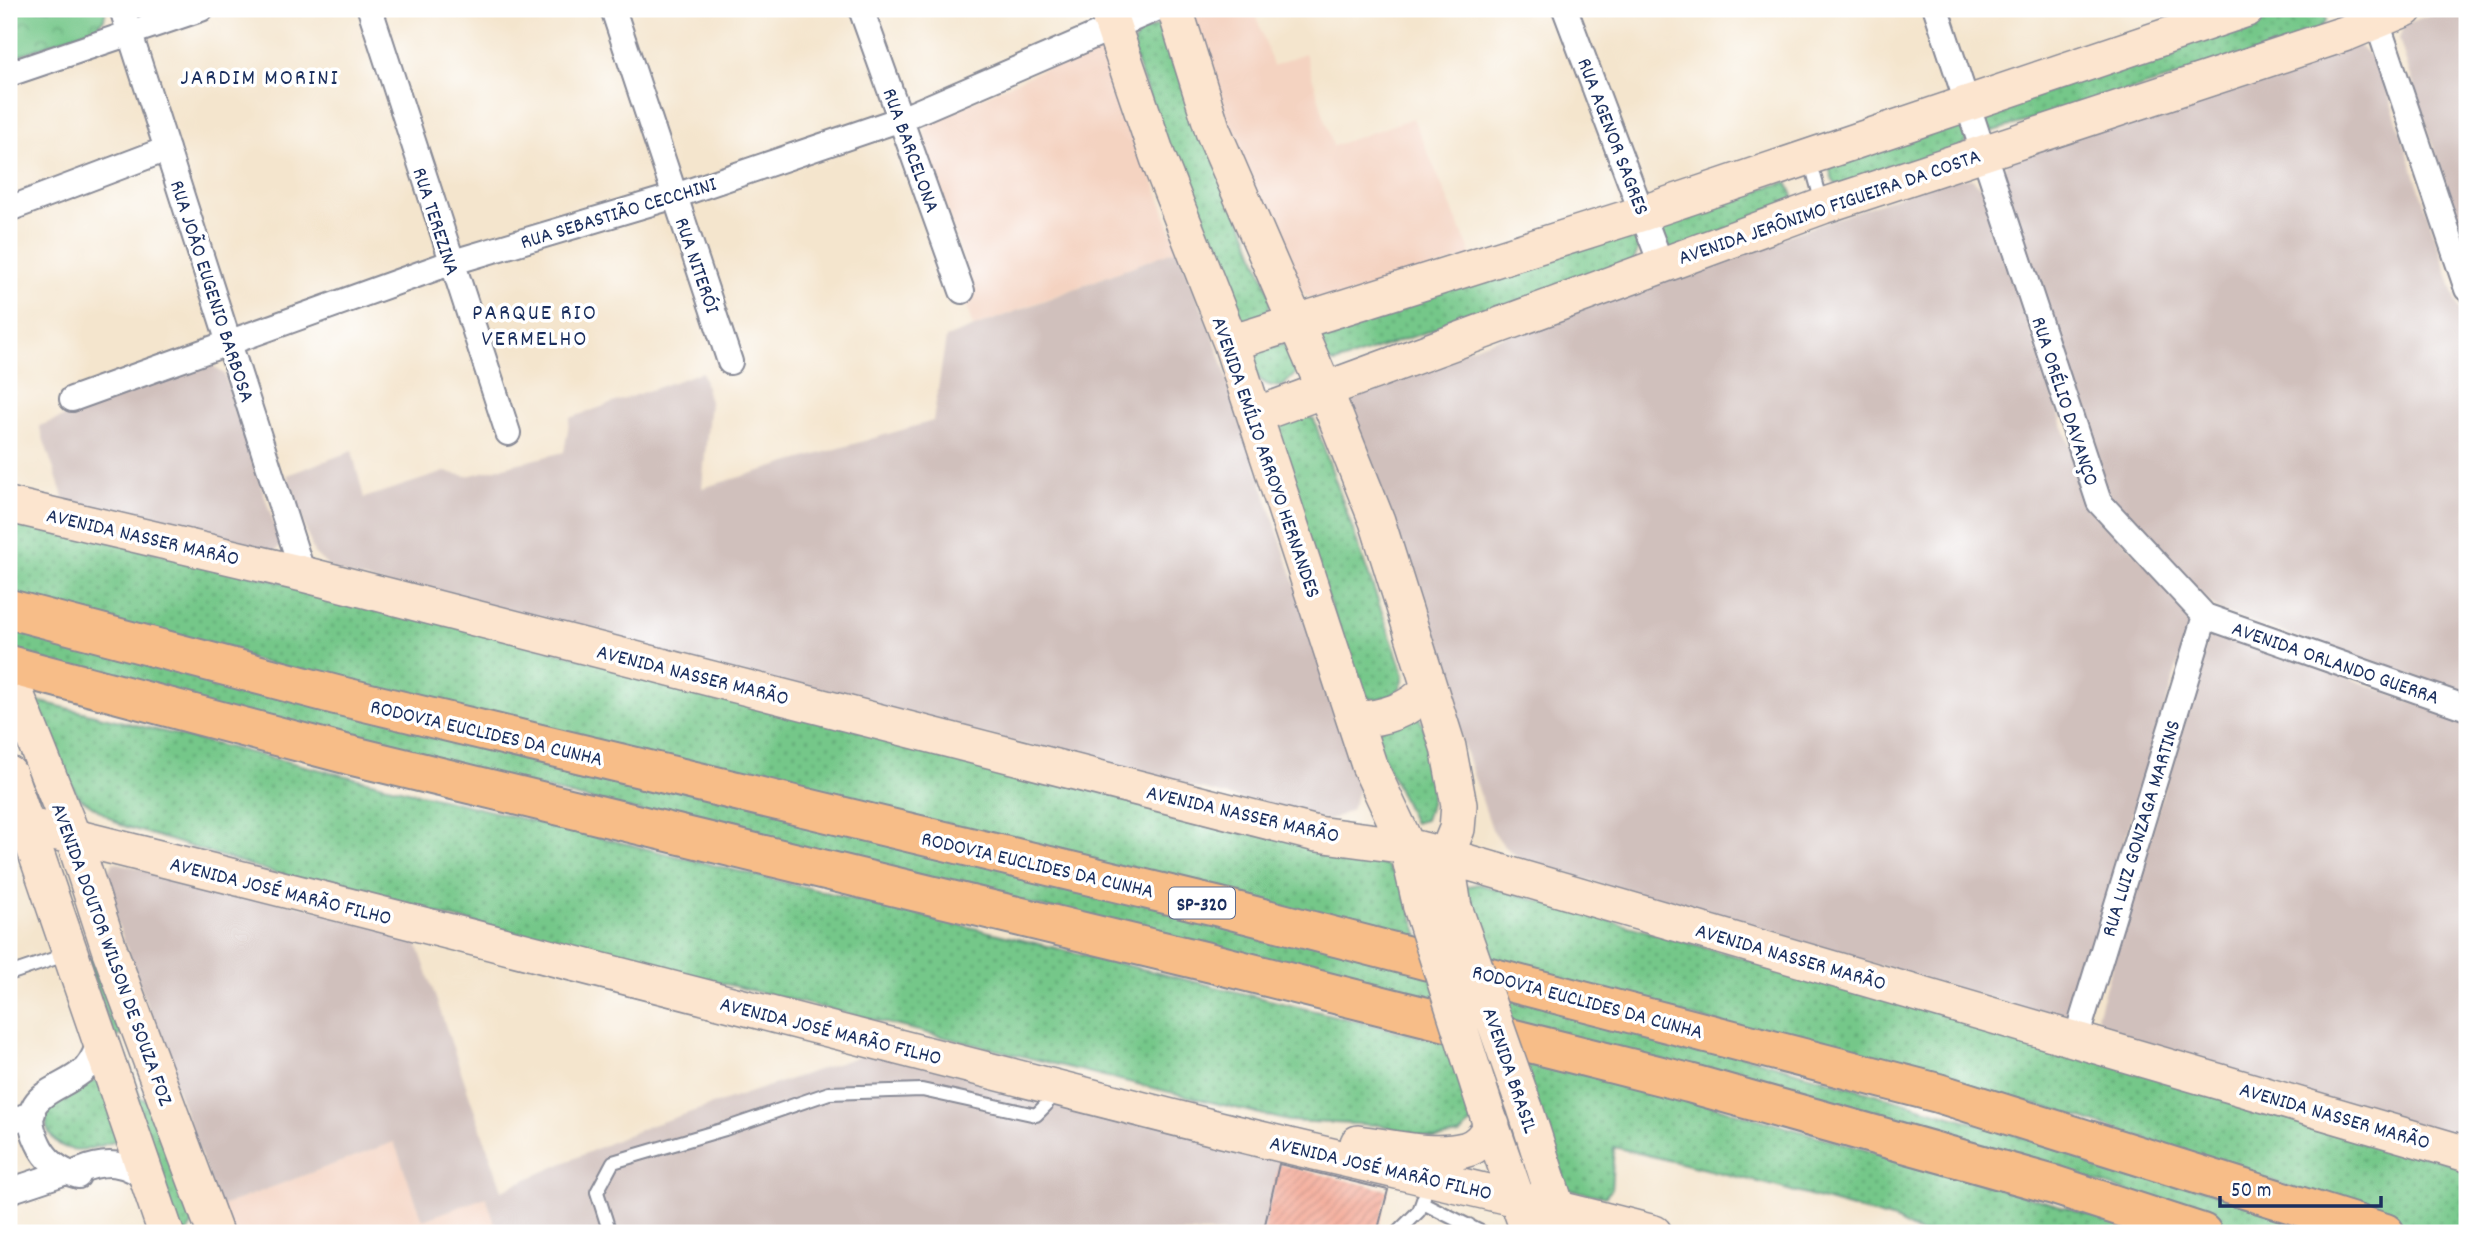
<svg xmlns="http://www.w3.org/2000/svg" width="2476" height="1242" font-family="Dekko,sans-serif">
	<defs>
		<pattern id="grass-dots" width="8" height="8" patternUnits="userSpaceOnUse" patternTransform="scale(1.75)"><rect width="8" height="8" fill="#74c789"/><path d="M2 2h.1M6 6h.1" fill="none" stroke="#5ea273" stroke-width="1.8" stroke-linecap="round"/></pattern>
		<pattern id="park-crowns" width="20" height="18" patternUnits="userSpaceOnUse" patternTransform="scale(1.75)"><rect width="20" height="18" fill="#74c789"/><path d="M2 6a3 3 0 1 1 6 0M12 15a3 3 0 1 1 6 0" fill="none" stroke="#5ea273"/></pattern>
		<pattern id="building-hatch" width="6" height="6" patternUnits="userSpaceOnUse" patternTransform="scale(1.75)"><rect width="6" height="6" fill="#f39d87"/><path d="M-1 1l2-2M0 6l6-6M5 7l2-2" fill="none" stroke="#c48072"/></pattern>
	</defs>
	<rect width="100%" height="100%" fill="#fff"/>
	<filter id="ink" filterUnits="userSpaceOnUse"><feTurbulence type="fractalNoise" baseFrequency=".0143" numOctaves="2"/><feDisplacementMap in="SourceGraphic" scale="14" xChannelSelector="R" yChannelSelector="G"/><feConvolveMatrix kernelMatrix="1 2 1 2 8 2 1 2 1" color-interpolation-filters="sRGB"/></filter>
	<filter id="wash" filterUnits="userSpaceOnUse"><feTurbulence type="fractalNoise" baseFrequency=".00686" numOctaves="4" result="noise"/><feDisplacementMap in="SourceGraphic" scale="28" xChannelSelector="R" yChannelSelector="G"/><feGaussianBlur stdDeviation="1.57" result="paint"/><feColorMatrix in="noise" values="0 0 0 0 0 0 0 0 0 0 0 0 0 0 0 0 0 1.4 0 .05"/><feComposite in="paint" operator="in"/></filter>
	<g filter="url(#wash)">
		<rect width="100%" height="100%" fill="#f4e5cd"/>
		<!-- built -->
		<path fill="#f4d3c1" d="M1197 9H1254L1273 66 1305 53 1333 146 1413 118 1472 256 1325 303 1304 295 1222 124 1191 17Z
			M1095 45 1109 54 1178 249 973 327 965 300 973 288 923 137 929 122Z
			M394 1142 423 1219 486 1197 498 1233H228L219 1207Z"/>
		<!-- industrial -->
		<path fill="#d0c0bc" d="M2446 9H2467V252L2399 39 2404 24Z
			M2354 42 2378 63 2467 333V694L2222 612 2208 602 2109 499 2002 176 2009 159Z
			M1953 177 1972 179 1982 188 2090 505 2171 590 2191 621 2077 998 2071 1012 2057 1018 1523 861 1504 846 1492 829 1347 407V392Z
			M1178 249 1215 341 1361 784 1351 810 1328 821 333 571 314 553 287 475 352 451 364 498 445 472 467 476 564 452 570 418 702 372 710 402 702 488 933 421 946 338Z
			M210 364 224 374 281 545 273 553 65 502 39 426Z
			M2222 631 2467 722V1144L2105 1034 2097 1016 2208 639Z
			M114 862 413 932 502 1190 646 1127 878 1050 1282 1152 1263 1233H498L486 1197 423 1220 394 1142 219 1207 102 880Z"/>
		<!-- grass -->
		<path fill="url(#grass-dots)" stroke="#487b74" stroke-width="2" d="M2277 9H2320L2326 19 2317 35 1987 133 1982 117 2150 52Z
			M1157 26 1168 32 1272 299 1266 314 1245 321 1230 313 1131 48 1139 33Z
			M1964 122 1969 136 1962 150 1844 192 1833 181 1829 167Z
			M1787 182 1793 196 1788 207 1673 251 1663 245 1657 228 1661 215Z
			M1632 231 1639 247 1633 262 1335 363 1323 360 1316 339 1323 327Z
			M1287 343 1299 364 1296 373 1283 386C1263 389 1246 372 1255 351Z
			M1305 415 1314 420 1404 675C1402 696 1386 699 1368 699L1359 690 1273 437 1282 421Z
			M9 518 328 593 1387 866 1402 885 1422 945 9 600Z
			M9 622 1429 966 1440 1001 18 664 9 638Z
			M33 700 1455 1045 1473 1122 1459 1135 1434 1139 1378 1125 1289 1121 298 880 121 825 79 797 60 767Z
			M1417 713C1433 745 1438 786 1425 820L1414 823 1372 733Z
			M1478 884 2082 1053 2467 1168V1233H2428L2061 1111 1490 965 1463 887Z
			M96 957 123 1034 115 1038 87 960Z
			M1498 988 1582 1009 2354 1233H2254L1934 1129 1508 1022Z
			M120 1053 126 1057 140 1098 152 1102 193 1223 187 1233H180Z
			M1520 1056 1685 1098 2155 1233H1919L1895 1220 1767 1184 1614 1147 1611 1190 1605 1197 1566 1189Z
			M102 1079 123 1139C95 1147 62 1163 47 1128 41 1091 74 1087 102 1079Z"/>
		<!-- park -->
		<path fill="url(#park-crowns)" stroke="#487b74" stroke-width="2" d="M9 9H106L104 19 95 28 9 59Z"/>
		<g id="blocks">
			<!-- building -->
			<path fill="url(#building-hatch)" d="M1279 1164 1388 1190 1377 1233H1263Z"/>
		</g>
	</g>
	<g filter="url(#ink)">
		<use href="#blocks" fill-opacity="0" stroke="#888a96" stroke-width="2"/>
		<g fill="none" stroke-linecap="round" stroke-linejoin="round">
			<!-- lane casing -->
			<g stroke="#888a96" stroke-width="16">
				<path id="lane" d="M1810 160 1822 203
					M9 974 68 954
					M1423 1203 1483 1233
					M610 1233 597 1192 613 1162 725 1129 829 1093 922 1090 1036 1115 1046 1105 1052 1090
					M1397 1233 1419 1211 1424 1197
					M1452 1233 1469 1225"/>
			</g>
			<!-- street casing -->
			<g stroke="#888a96" stroke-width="28">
				<path id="street" d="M122 9 303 574
					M370 9 508 433
					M613 9 730 362
					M861 9 962 291
					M1565 9 1661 264
					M1936 9 2099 502 2205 616 2467 708
					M2376 19 2467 289
					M9 74 201 9
					M9 209 167 149
					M72 399 450 263 675 196 901 119 1156 9
					M100 1039C97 1050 93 1060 86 1068 63 1092 13 1091 38 1143 46 1161 60 1171 78 1176L79 1171C106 1160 127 1161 149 1182
					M2076 1039 2205 616
					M9 1122 33 1113
					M9 1191 66 1172"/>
			</g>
			<!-- secondary casing -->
			<g stroke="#888a96" stroke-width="38">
				<path id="secondary" d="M1107 9 1158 158 1231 343 1369 765 1407 846 1421 907
					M1175 9 1213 131 1324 388 1377 521 1448 747 1459 805 1457 829 1446 856 1454 907
					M1231 343 1643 213 2247 9
					M1256 415 1823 206 2347 33 2405 9
					M9 505 303 574 1317 834 1407 846 1446 856 2467 1154
					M9 676 73 837 110 951 215 1233
					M1355 720C1383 718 1410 711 1429 688
					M9 774 166 1233
					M9 821C415 920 818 1028 1223 1130 1367 1166 1512 1195 1654 1233
					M1525 1108 1562 1223
					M1488 1116 1529 1233
					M1358 1143C1391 1147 1432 1158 1464 1150 1478 1147 1485 1136 1492 1125"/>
			</g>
			<!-- highway casing -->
			<g stroke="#888a96" stroke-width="42">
				<path id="highway" d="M9 609 336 695 1220 907 1938 1093 2385 1233
					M9 665 349 755 1212 963 1689 1083 2054 1185 2202 1233"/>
			</g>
			<!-- lane -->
			<use href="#lane" stroke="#fff" stroke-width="12"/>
			<!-- street -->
			<use href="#street" stroke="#fff" stroke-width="24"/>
			<!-- secondary -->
			<use href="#secondary" stroke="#fce5cf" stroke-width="35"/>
			<!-- highway -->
			<use href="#highway" stroke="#f7bd88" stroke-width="38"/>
			<!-- secondary-bridge casing -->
			<g stroke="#888a96" stroke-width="38" stroke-linecap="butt">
				<path id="secondary-bridge" d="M1421 907 1488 1116
					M1454 907 1525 1108"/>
			</g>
			<!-- secondary-bridge -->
			<use href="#secondary-bridge" stroke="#fce5cf" stroke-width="35"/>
		</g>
	</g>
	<g text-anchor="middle" stroke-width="7" stroke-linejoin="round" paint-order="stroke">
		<!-- shield labels -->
		<rect fill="#fff" stroke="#5f6d8e" stroke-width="2" x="1169" y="887.5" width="66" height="31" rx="5"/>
		<g font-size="19" font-weight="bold" fill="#1b2f5e">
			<text x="1202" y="910">SP-320</text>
		</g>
		<!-- street labels -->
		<g font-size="21" fill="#1b2f5e" stroke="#fff">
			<text transform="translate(1614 136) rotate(69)" y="7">RUA AGENOR SAGRES</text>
			<text transform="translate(912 150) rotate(70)" y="7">RUA BARCELONA</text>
			<text transform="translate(1829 206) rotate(-19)" y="7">AVENIDA JERÔNIMO FIGUEIRA DA COSTA</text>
			<text transform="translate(618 212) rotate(-17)" y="7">RUA SEBASTIÃO CECCHINI</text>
			<text transform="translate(437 221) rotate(72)" y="7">RUA TEREZINA</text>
			<text transform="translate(698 265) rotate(71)" y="7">RUA NITERÓI</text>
			<text transform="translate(213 291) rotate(72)" y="7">RUA JOÃO EUGENIO BARBOSA</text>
			<text transform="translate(2066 401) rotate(72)" y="7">RUA ORÉLIO DAVANÇO</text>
			<text transform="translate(1267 457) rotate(71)" y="7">AVENIDA EMÍLIO ARROYO HERNANDES</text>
			<text transform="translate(143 536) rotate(13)" y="7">AVENIDA NASSER MARÃO</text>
			<text transform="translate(2336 662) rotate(19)" y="7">AVENIDA ORLANDO GUERRA</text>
			<text transform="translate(693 674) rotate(14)" y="7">AVENIDA NASSER MARÃO</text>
			<text transform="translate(487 732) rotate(13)" y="7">RODOVIA EUCLIDES DA CUNHA</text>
			<text transform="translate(1243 813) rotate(13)" y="7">AVENIDA NASSER MARÃO</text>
			<text transform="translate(2140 828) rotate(-73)" y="7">RUA LUIZ GONZAGA MARTINS</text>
			<text transform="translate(1038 864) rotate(13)" y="7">RODOVIA EUCLIDES DA CUNHA</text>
			<text transform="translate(281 890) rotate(14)" y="7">AVENIDA JOSÉ MARÃO FILHO</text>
			<text transform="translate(113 954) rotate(70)" y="7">AVENIDA DOUTOR WILSON DE SOUZA FOZ</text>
			<text transform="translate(1791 956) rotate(16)" y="7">AVENIDA NASSER MARÃO</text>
			<text transform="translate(1588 1001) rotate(15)" y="7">RODOVIA EUCLIDES DA CUNHA</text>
			<text transform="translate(831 1030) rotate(14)" y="7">AVENIDA JOSÉ MARÃO FILHO</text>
			<text transform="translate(1511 1070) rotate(71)" y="7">AVENIDA BRASIL</text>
			<text transform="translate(2335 1115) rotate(16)" y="7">AVENIDA NASSER MARÃO</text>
			<text transform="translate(1381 1167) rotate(13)" y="7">AVENIDA JOSÉ MARÃO FILHO</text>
		</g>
		<!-- neighbourhood labels -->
		<g font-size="23" letter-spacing="2" fill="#1b2f5e" stroke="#fff">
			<text x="260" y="84">JARDIM MORINI</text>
			<text x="535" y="319">PARQUE RIO<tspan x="535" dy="26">VERMELHO</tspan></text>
		</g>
	</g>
	<!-- margin -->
	<rect width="2476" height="1242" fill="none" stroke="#fff" stroke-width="35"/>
	<!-- scale -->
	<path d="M2220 1196v10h161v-10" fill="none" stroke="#1b2f5e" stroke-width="3.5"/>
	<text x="2231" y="1196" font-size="21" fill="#1b2f5e" stroke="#ffffff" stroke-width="5" paint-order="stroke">50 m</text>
</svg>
